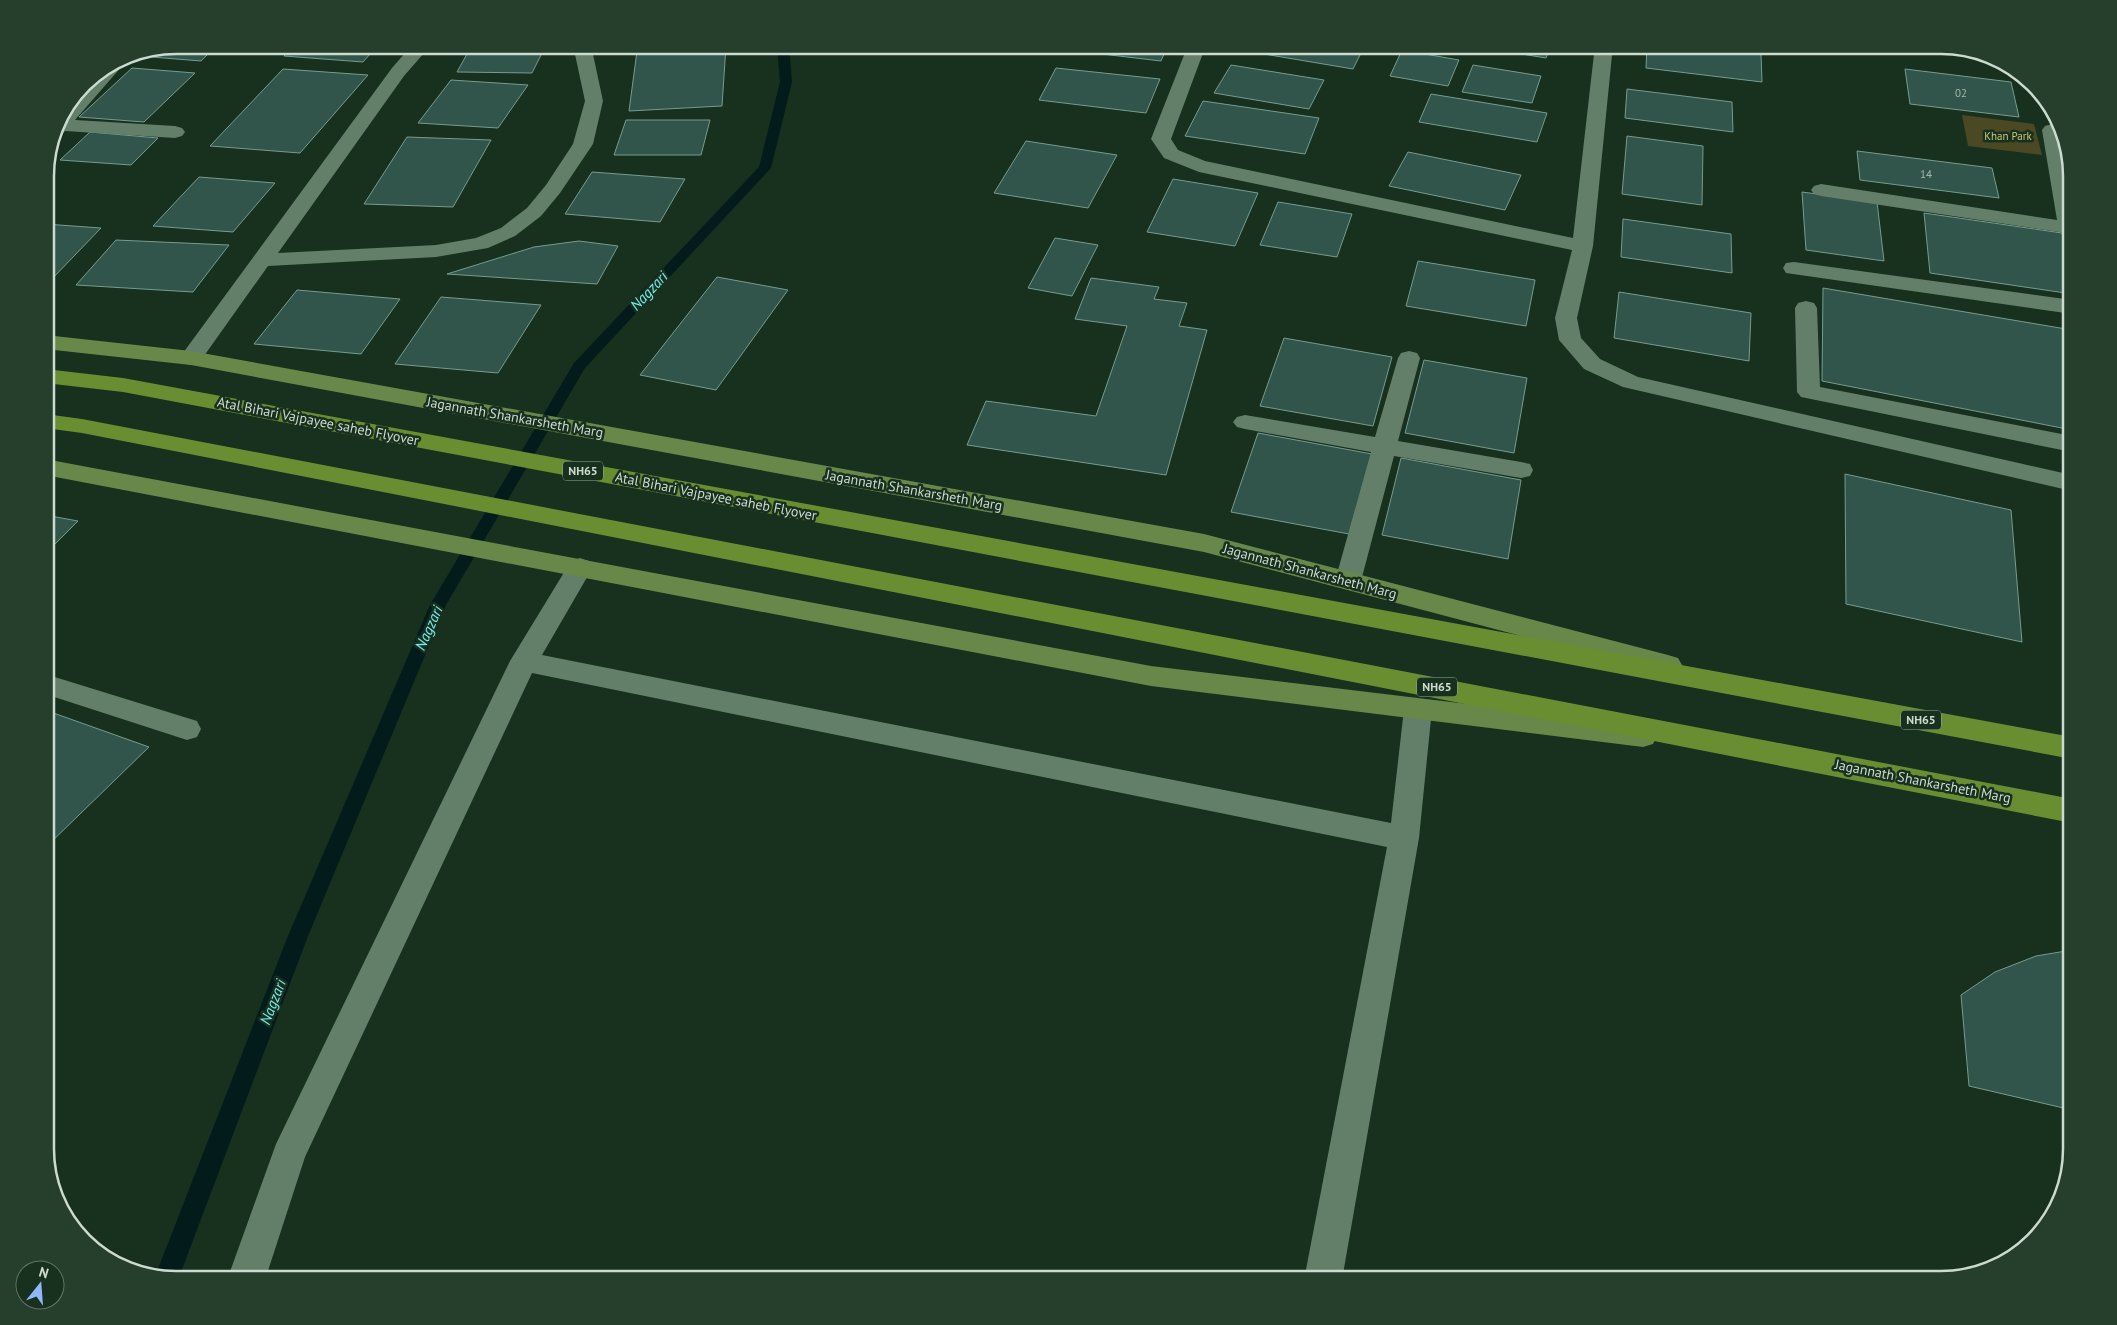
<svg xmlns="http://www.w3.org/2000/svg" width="2117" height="1325" font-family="'PT Sans',sans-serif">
	<rect width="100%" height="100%" fill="#18301e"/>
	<!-- green -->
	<path fill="#4b4924" d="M1962 115 2034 124 2042 155 1968 146Z"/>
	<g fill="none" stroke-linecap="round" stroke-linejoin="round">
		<!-- stream -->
		<path fill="#031b1b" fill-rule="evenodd" d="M777 45H789L792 82 771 168 585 368 446 605 308 936 178 1280 156 1274 288 936 430 605 574 363 759 167 780 82Z"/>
	</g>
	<!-- building -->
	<path fill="#31554a" stroke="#769c90" d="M176 45H217L201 61 139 56 144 51Z
		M295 45H378L363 62 284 56Z
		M472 45H546L532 73 457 72Z
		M1053 45H1168L1161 61 1051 48Z
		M1249 45H1365L1353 69 1246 51Z
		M1466 45H1551L1546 58Z
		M1647 45H1684L1761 54 1762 82 1646 68Z
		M1896 45H1941L1970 54Z
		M726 46 722 106 629 111 637 51Z
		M1402 50 1459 60 1448 86 1390 76Z
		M1231 65 1324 80 1309 109 1214 93Z
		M1473 65 1541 76 1532 103 1462 92Z
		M132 68 195 73 144 122 79 117Z
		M1056 68 1160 79 1146 113 1039 100Z
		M283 69 368 75 300 153 210 146Z
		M1905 69 2011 82 2019 117 1910 104Z
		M451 80 528 85 498 128 418 123Z
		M1627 89 1732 102 1733 132 1625 118Z
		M1431 94 1547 113 1537 142 1419 122Z
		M1203 101 1319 118 1305 154 1185 136Z
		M626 120H710L701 155H614Z
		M90 132 158 138 131 165 60 160Z
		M1627 136 1703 146 1702 205 1622 194Z
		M407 137 491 140 453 207 364 204Z
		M1026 141 1117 155 1088 208 994 193Z
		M1857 151 1992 168 1999 198 1860 180Z
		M1408 152 1521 175 1505 210 1389 186Z
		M592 172 685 179 660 222 565 214Z
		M199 177 275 183 233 232 153 226Z
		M1173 179 1258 193 1235 246 1147 232Z
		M1802 192 1877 202 1884 261 1806 250Z
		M1278 202 1352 214 1337 257 1260 245Z
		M1924 213 2062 233 2072 283V294L1930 273Z
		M1623 219 1731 234 1732 273 1621 257Z
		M45 224 101 228 50 281 45 280Z
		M1055 238 1098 245 1072 296 1028 288Z
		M116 240 229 245 193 292 76 285Z
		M579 241 618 246 597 284 447 274 534 247Z
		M1418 261 1535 280 1526 326 1406 306Z
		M717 277 788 290 716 390 640 375Z
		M1091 278 1159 287 1154 299 1187 303 1179 326 1207 330 1166 475 967 445 986 401 1096 416 1127 326 1075 319Z
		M1823 288 2072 330V430L1822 381Z
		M297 290 400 299 361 354 254 344Z
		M1619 292 1751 313 1749 361 1614 338Z
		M441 297 541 305 498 373 395 364Z
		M1284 338 1392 357 1373 426 1260 406Z
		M1424 360 1527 378 1514 453 1405 433Z
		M1258 433 1372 454 1349 534 1231 512Z
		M1401 458 1521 480 1508 559 1382 535Z
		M1845 474 2011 510 2022 642 1846 604Z
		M45 515 78 521 45 554Z
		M45 710 149 747 45 848Z
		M2072 950V1110L1969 1086 1961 995 1995 972 2036 956Z"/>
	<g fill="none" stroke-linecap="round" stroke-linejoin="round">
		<!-- lane -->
		<path fill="#637f69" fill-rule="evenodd" d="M1794 262 2072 300V314L1786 273 1783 268 1786 263Z
			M580 558 589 561 593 567 542 655 1391 823 1404 709 1408 702 1418 699 1428 702 1432 709 1419 838 1342 1280H1304L1387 847 532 673 305 1157 265 1280H227L276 1144 510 661 571 561Z"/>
		<!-- street -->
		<path fill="#637f69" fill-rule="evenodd" d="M412 45H431L404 76 278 253 436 245 476 238 501 228 527 208 546 185 573 144 585 101 573 45H591L603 101 593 144 560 193 541 216 515 236 488 248 436 257 268 266 199 363 191 365 183 363 180 358 183 353 392 68Z
			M1188 45H1206L1171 139 1178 150 1205 161 1573 238 1595 45H1613L1593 246 1577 318 1581 338 1600 359 1638 377 2072 475V491L1623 387 1584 369 1559 340 1555 318 1572 250 1199 172 1164 158 1151 139Z
			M123 57 126 61 123 65 75 120 175 126 182 128 185 132 182 136 175 138 65 131 61 136 52 137C61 101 94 76 123 57Z
			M2052 124 2059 126 2072 187V234L1821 196 1814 194 1811 190 1814 186 1821 184 2057 220 2042 130 2045 126Z
			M1806 301 1814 303 1817 308 1820 387 2072 436V452L1801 397 1797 392 1795 308 1798 303Z
			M1409 351 1417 353 1420 358 1398 441 1521 462 1530 464 1533 470 1530 476 1521 478 1394 456 1361 581 1357 587 1348 590 1339 587 1335 581 1371 452 1245 429 1237 427 1233 422 1237 417 1245 415 1375 437 1398 358 1401 353Z
			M45 674 197 721 201 729 197 737 187 740 45 694Z"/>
		<!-- primary -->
		<path fill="#678848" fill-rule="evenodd" d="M45 335 191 351 1204 534 1668 655 1678 658 1682 665 1678 672 1668 675 1204 552 191 365 45 349Z
			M45 459 1151 666 1643 725 1653 728 1657 736 1653 744 1643 747 1151 686 45 475Z"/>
		<!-- highway -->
		<path fill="#698e32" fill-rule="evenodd" d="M45 369 123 378 2072 737V759L123 392 45 383Z
			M45 414 82 419 2072 799V823L82 433 45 428Z"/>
	</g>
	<g text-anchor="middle" stroke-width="5" stroke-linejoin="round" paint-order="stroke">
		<!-- number labels -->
		<g font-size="11" fill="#a5baae">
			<text x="1961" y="97">02</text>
			<text x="1926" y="178">14</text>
		</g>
		<!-- far-park labels -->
		<g font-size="11" fill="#ccc874" stroke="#18301e">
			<text x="2008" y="140">Khan Park</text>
		</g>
		<!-- shield labels -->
		<g fill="#18301e" stroke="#96a89a" stroke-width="1">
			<rect x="563" y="461.5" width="40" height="19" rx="4"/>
			<rect x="1417" y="677.5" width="40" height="19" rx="4"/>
			<rect x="1901" y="710.5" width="40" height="19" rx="4"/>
		</g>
		<g font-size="12" font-weight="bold" fill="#ccdbcf">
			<text x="583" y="475">NH65</text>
			<text x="1437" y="691">NH65</text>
			<text x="1921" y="724">NH65</text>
		</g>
		<!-- street labels -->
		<g font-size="14" fill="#ccdbcf" stroke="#18301e">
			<text transform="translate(515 417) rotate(10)" y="5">Jagannath Shankarsheth Marg</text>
			<text transform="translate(318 421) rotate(11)" y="5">Atal Bihari Vajpayee saheb Flyover</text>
			<text transform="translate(914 490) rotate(10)" y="5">Jagannath Shankarsheth Marg</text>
			<text transform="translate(716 496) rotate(11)" y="5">Atal Bihari Vajpayee saheb Flyover</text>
			<text transform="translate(1310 571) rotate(15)" y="5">Jagannath Shankarsheth Marg</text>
			<text transform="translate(1923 781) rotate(11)" y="5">Jagannath Shankarsheth Marg</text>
		</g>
		<!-- water labels -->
		<g font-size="15" font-style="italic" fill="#76edec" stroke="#18301e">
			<text transform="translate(649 291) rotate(-47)" y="5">Nagzari</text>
			<text transform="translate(429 628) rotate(-66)" y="5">Nagzari</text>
			<text transform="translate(273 1002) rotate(-69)" y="5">Nagzari</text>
		</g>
	</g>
	<!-- crop -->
	<path d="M0 0H2117V1325H0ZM176 54H1941A122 122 0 0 1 2063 176V1149A122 122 0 0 1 1941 1271H176A122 122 0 0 1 54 1149V176A122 122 0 0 1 176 54Z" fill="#263e2c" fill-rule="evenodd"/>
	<path fill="none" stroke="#ccdbcf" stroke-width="2.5" d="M176 54H1941A122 122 0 0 1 2063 176V1149A122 122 0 0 1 1941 1271H176A122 122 0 0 1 54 1149V176A122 122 0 0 1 176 54Z"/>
	<!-- north arrow -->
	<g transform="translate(40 1285) rotate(17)"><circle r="24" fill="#18301e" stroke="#607465"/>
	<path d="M0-4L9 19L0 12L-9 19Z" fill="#91b8fd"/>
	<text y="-8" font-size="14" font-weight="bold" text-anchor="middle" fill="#ccdbcf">N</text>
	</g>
</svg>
